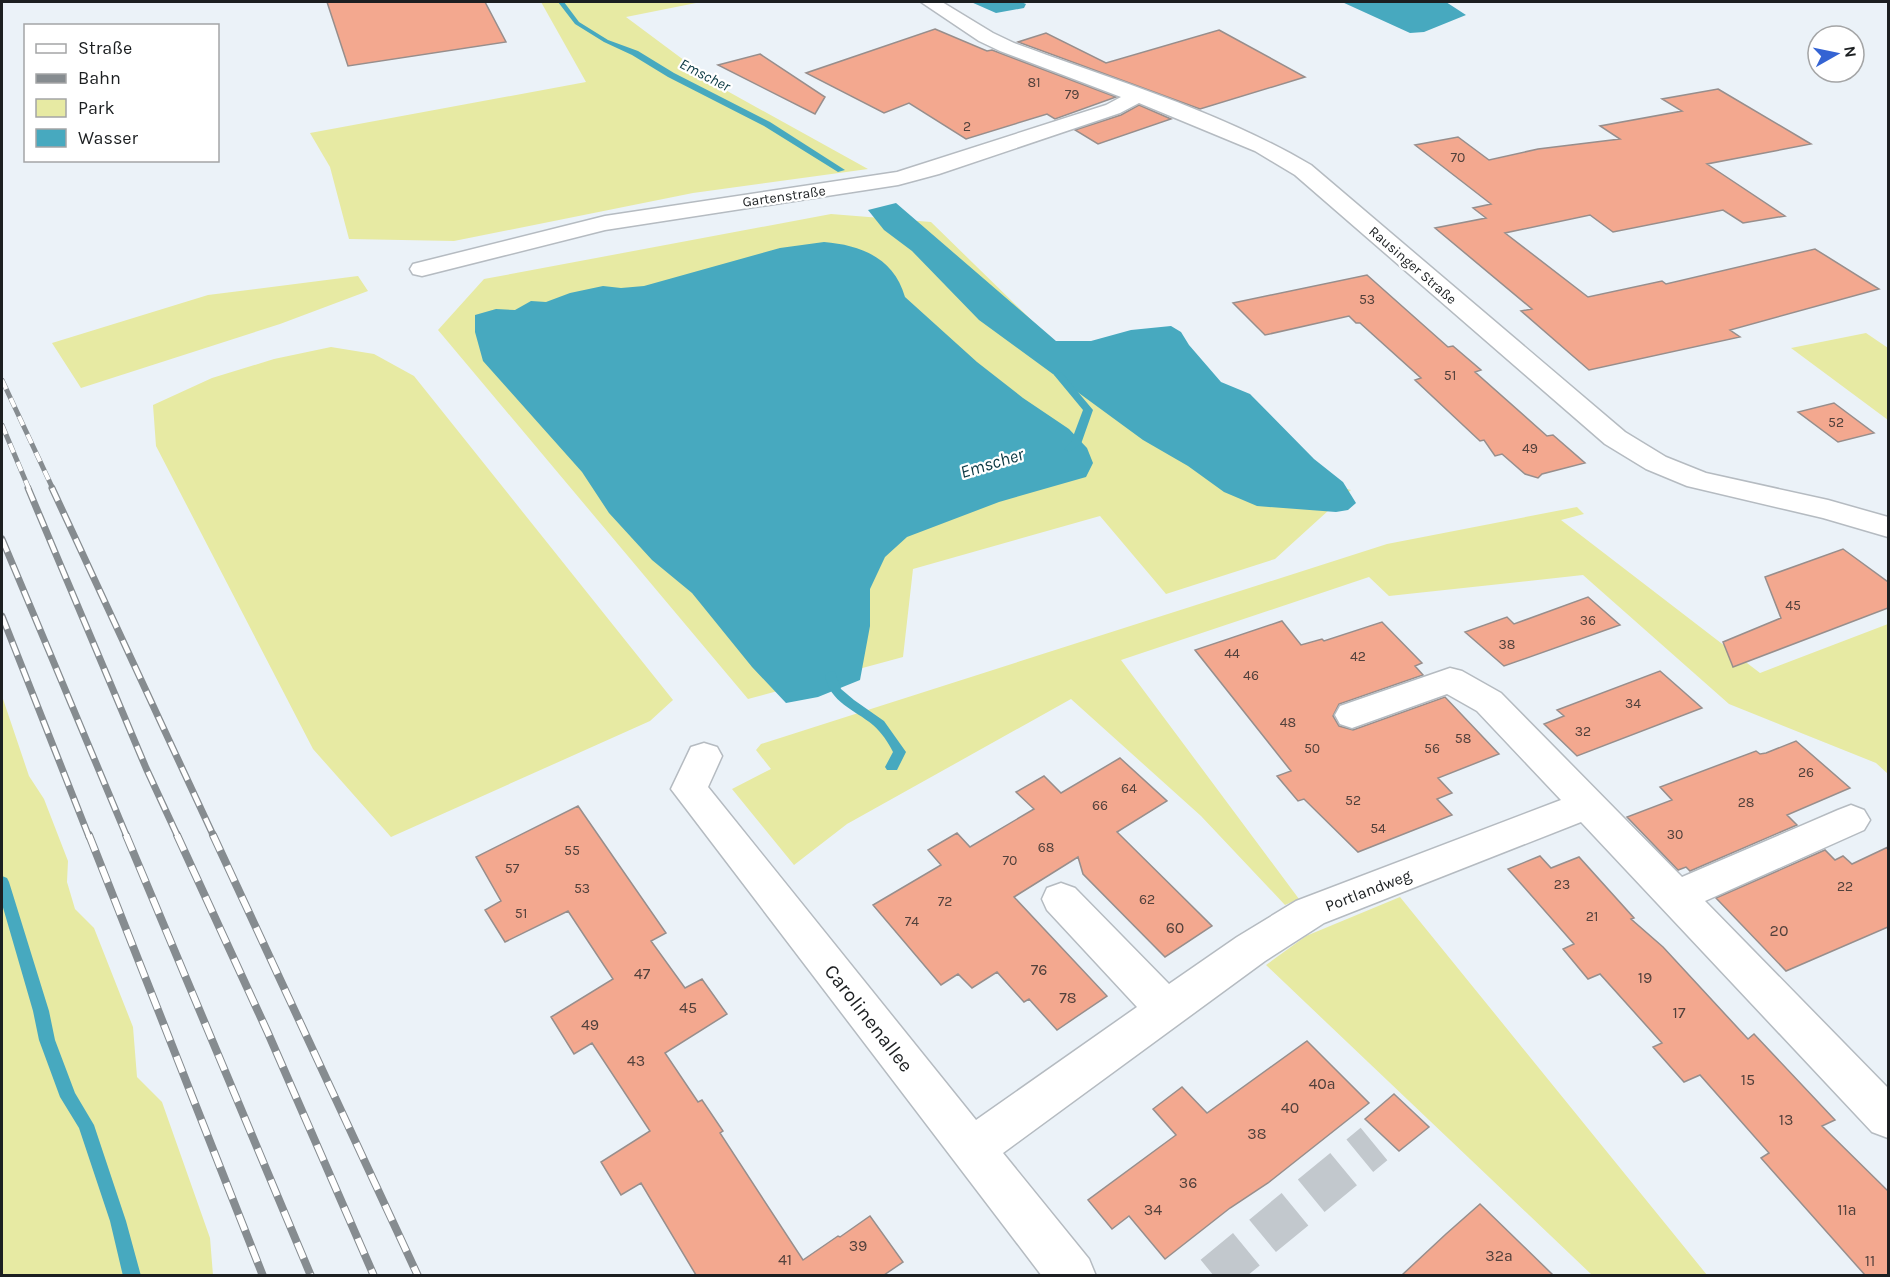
<svg xmlns="http://www.w3.org/2000/svg" width="1890" height="1277" font-family="Karla,sans-serif">
	<rect width="100%" height="100%" fill="#ebf2f8"/>
	<!-- green -->
	<path fill="#e7eaa3" d="M541 2H701L626 17 720 87 868 169 693 193 454 241 349 239 330 167 310 133 586 82Z
		M831 214 931 222 1151 437 1351 490 1275 559 1166 594 1100 516 913 569 903 657 748 699 438 330 484 279Z
		M358 276 368 291 280 324 81 388 52 343 208 295Z
		M1866 333 1888 348V420L1791 348Z
		M331 347 374 354 414 376 673 700 650 721 391 837 313 749 156 446 153 405 212 378 274 359Z
		M1577 507 1584 514 1561 520 1760 673 1888 624V774L1876 763 1729 704 1583 575 1389 596 1369 577 1121 660 1299 899 1285 905 1201 816 1071 699 847 824 794 865 732 789 771 769 756 750 761 744 1387 544Z
		M2 696 29 776 44 799 68 861 67 882 75 909 94 928 133 1027 137 1077 162 1102 210 1238 213 1275H2Z
		M1400 897 1707 1275H1592L1266 965 1306 936Z"/>
	<!-- water -->
	<path fill="#47a9bf" d="M971 2H1021L1026 4 1024 8 996 13Z
		M1342 2H1446L1466 15 1424 32 1410 33Z
		M896 203 1056 341H1091L1131 330 1171 326 1181 332 1189 345 1221 382 1250 394 1314 459 1343 482 1356 503 1348 510 1336 512 1257 506 1224 492 1188 466 1143 440 979 320 912 251 884 230 868 210Z
		M824 242C861 245 894 258 905 297L977 362 1023 398 1069 429 1087 448 1093 463 1086 477 999 502 907 537 885 557 870 589V626L860 680 818 697 786 703 752 667 692 593 652 560 609 513 582 472 483 361 475 332V315L496 309 515 310 531 301 546 302 570 293 603 286 621 288 644 286 780 248Z"/>
	<g fill="none" stroke-linecap="round" stroke-linejoin="round">
		<!-- stream -->
		<path fill="#47a9bf" fill-rule="evenodd" d="M558 2H564L579 22 608 40 638 51 674 73 770 122 845 170 838 172 764 126 668 77 632 55 604 42 575 24Z
			M1059 372 1062 373 1093 410 1081 444 1069 452 1064 449 1071 442 1083 410 1054 375Z
			M831 671 835 672 841 689 854 700 884 721 906 752 897 770H887L885 767 893 752C888 742 882 733 873 725 854 709 830 703 825 675Z
			M2 876 7 878 9 882 49 1011 55 1040 75 1093 94 1125 126 1221 141 1276H123L110 1221 79 1128 60 1097 39 1040 33 1011 2 904Z"/>
	</g>
	<!-- building -->
	<path fill="#f3a88f" stroke="#978e8c" stroke-width="1.5" d="M327 2H485L506 42 348 66Z
		M935 29 987 51 992 50 1116 97 1055 119 1047 114 966 139 909 103 884 113 806 73Z
		M1219 30 1305 77 1200 109 1018 42 1046 33 1106 63Z
		M760 54 825 97 815 114 718 65Z
		M1718 89 1811 144 1707 164 1785 216 1743 223 1723 210 1613 232 1590 215 1505 233 1588 297 1662 281 1666 284 1815 249 1879 289 1730 330 1740 337 1589 370 1521 311 1532 309 1435 228 1486 218 1473 208 1491 204 1415 145 1458 137 1489 160 1538 149 1620 139 1600 126 1682 111 1662 99Z
		M1139 105 1171 119 1098 144 1075 130 1121 115Z
		M1367 275 1448 347 1453 346 1481 370 1475 372 1547 436 1553 435 1585 463 1542 474 1538 478 1525 474 1502 454 1495 456 1484 440 1480 441 1415 380 1421 378 1360 323H1356L1349 316 1265 335 1233 303Z
		M1834 403 1874 433 1838 442 1798 412Z
		M1843 549 1888 582V608L1733 667 1723 642 1781 618 1765 577Z
		M1588 597 1620 625 1504 666 1465 632 1507 617 1514 624Z
		M1282 621 1301 645 1322 639 1324 641 1382 622 1422 663 1415 666 1423 675 1339 704 1333 716 1339 726 1353 730 1445 697 1499 754 1438 778 1452 793 1437 799 1452 815 1358 852 1304 799 1298 801 1277 776 1291 771 1195 650Z
		M1660 671 1702 708 1577 756 1544 724 1564 716 1557 710Z
		M1796 741 1850 788 1787 815 1797 825 1690 871 1686 867 1678 870 1627 817 1672 800 1660 787 1756 751 1760 754 1766 753Z
		M1120 758 1167 801 1117 832 1212 926 1165 957 1083 874 1078 857 1014 897 1107 996 1057 1030 1029 999 1024 1002 997 972 972 988 958 974 941 985 873 905 941 865 928 850 957 833 970 847 1034 809 1016 792 1044 776 1061 793Z
		M578 806 666 933 651 941 685 988 702 979 727 1014 665 1053 698 1102 702 1100 723 1131 720 1133 803 1260 838 1236 840 1237 870 1216 903 1262 884 1275H696L641 1183 621 1195 601 1162 650 1131 592 1043 574 1054 551 1017 613 979 568 911 505 942 485 910 501 901 476 857Z
		M1888 847V927L1786 971 1716 898 1825 850 1835 860 1843 856 1852 864Z
		M1540 856 1551 868 1579 857 1634 918 1631 919 1663 947 1748 1039 1754 1034 1835 1120 1822 1126 1888 1191V1275H1865L1761 1158 1769 1153 1700 1075 1684 1082 1653 1047 1662 1043 1600 974 1588 979 1563 949 1574 944 1508 869Z
		M1307 1041 1369 1103 1268 1183 1230 1208 1165 1259 1129 1216 1112 1229 1088 1200 1176 1135 1153 1109 1182 1087 1207 1113Z
		M1394 1094 1429 1127 1399 1151 1365 1119Z
		M1480 1204 1553 1275H1402L1446 1234Z"/>
	<g fill="none" stroke-linecap="round" stroke-linejoin="round">
		<!-- minor-tunnel -->
		<path stroke="#c2c8cd" stroke-width="42" stroke-dasharray="42 21" stroke-linecap="butt" d="M1214 1276 1374 1144"/>
		<!-- minor casing -->
		<g stroke="#b5bbc1" stroke-width="3">
			<path id="minor" d="M921 2H942L993 33 1014 43C1114 80 1219 111 1311 165L1625 432 1666 457 1706 473 1828 500 1888 517V537L1823 518 1687 486 1646 469 1605 444 1295 175 1255 151 1139 103 1120 113 939 174 898 185 605 230 422 276 413 274 410 269 413 264 605 216 897 172 1106 105 1121 97 1000 51 979 41Z
				M1450 668 1462 671 1501 693 1682 877 1838 810 1851 805 1864 810 1870 820 1864 830 1705 901 1888 1088V1138L1872 1132 1581 822 1324 923 1265 961 1003 1153 1089 1259 1096 1276H1042L671 789 691 747 704 743 717 747 722 756 708 787 976 1120 1137 1007 1047 910 1042 899 1047 888 1061 883 1075 888 1169 984 1237 937 1296 901 1561 800 1477 711 1447 694 1352 728 1340 724 1335 715 1340 706Z"/>
		</g>
		<!-- minor -->
		<use href="#minor" fill="#fff" fill-rule="evenodd"/>
		<!-- rail-far2 casing -->
		<g stroke="#868c90" stroke-width="5">
			<path id="rail-far2" d="M2 380 53 489
				M2 425 29 489"/>
		</g>
		<!-- rail-far1 casing -->
		<g stroke="#868c90" stroke-width="7">
			<path id="rail-far1" d="M28 488 146 768 178 837
				M52 488 214 837
				M2 539 127 837
				M2 616 89 837"/>
		</g>
		<!-- rail casing -->
		<g stroke="#868c90" stroke-width="8">
			<path id="rail" d="M89 835 263 1276
				M126 835 311 1276
				M177 835 268 1033 374 1276
				M213 835 418 1276"/>
		</g>
		<!-- rail-far2 -->
		<use href="#rail-far2" stroke="#fff" stroke-width="4" stroke-dasharray="10" stroke-linecap="butt"/>
		<!-- rail-far1 -->
		<use href="#rail-far1" stroke="#fff" stroke-width="4.5" stroke-dasharray="14" stroke-linecap="butt"/>
		<!-- rail -->
		<use href="#rail" stroke="#fff" stroke-width="6" stroke-dasharray="17" stroke-linecap="butt"/>
	</g>
	<g text-anchor="middle" stroke-width="4.5" stroke-linejoin="round" paint-order="stroke">
		<!-- number labels -->
		<g font-size="14" fill="#52413c">
			<text x="1034" y="87">81</text>
			<text x="1072" y="99">79</text>
			<text x="967" y="131">2</text>
			<text x="1458" y="162">70</text>
			<text x="1367" y="304">53</text>
			<text x="1450" y="380">51</text>
			<text x="1836" y="427">52</text>
			<text x="1530" y="453">49</text>
			<text x="1793" y="610">45</text>
			<text x="1588" y="625">36</text>
			<text x="1507" y="649">38</text>
			<text x="1232" y="658">44</text>
			<text x="1358" y="661">42</text>
			<text x="1251" y="680">46</text>
			<text x="1633" y="708">34</text>
			<text x="1288" y="727">48</text>
			<text x="1583" y="736">32</text>
			<text x="1463" y="743">58</text>
			<text x="1312" y="753">50</text>
			<text x="1432" y="753">56</text>
			<text x="1806" y="777">26</text>
			<text x="1129" y="793">64</text>
			<text x="1353" y="805">52</text>
			<text x="1746" y="807">28</text>
			<text x="1100" y="810">66</text>
			<text x="1378" y="833">54</text>
			<text x="1675" y="839">30</text>
			<text x="1046" y="852">68</text>
			<text x="572" y="855">55</text>
			<text x="1010" y="865">70</text>
			<text x="512" y="873">57</text>
			<text x="1562" y="889">23</text>
			<text x="1845" y="891">22</text>
			<text x="582" y="893">53</text>
			<text x="1147" y="904">62</text>
			<text x="945" y="906">72</text>
			<text x="521" y="918">51</text>
			<text x="1592" y="921">21</text>
			<text x="912" y="926">74</text>
		</g>
		<!-- far-street labels -->
		<g font-size="14" fill="#1c1f21" stroke="#fff">
			<text transform="translate(784 196) rotate(-8)" y="5">Gartenstraße</text>
			<text transform="translate(1413 265) rotate(41)" y="5">Rausinger Straße</text>
		</g>
		<!-- far-water labels -->
		<g font-size="15" font-style="italic" fill="#0b3943" stroke="#fff">
			<text transform="translate(705 75) rotate(27)" y="5">Emscher</text>
		</g>
		<!-- street labels -->
		<g font-size="16" fill="#1c1f21" stroke="#fff">
			<text transform="translate(1368 890) rotate(-21)" y="6">Portlandweg</text>
		</g>
		<!-- near-number labels -->
		<g font-size="16" fill="#52413c">
			<text x="1175" y="933">60</text>
			<text x="1779" y="936">20</text>
			<text x="1039" y="975">76</text>
			<text x="642" y="979">47</text>
			<text x="1645" y="983">19</text>
			<text x="1068" y="1003">78</text>
			<text x="688" y="1013">45</text>
			<text x="1679" y="1018">17</text>
			<text x="590" y="1030">49</text>
			<text x="636" y="1066">43</text>
			<text x="1748" y="1085">15</text>
			<text x="1322" y="1089">40a</text>
			<text x="1290" y="1113">40</text>
			<text x="1786" y="1125">13</text>
			<text x="1257" y="1139">38</text>
			<text x="1188" y="1188">36</text>
			<text x="1153" y="1215">34</text>
			<text x="1847" y="1215">11a</text>
			<text x="858" y="1251">39</text>
			<text x="1499" y="1261">32a</text>
			<text x="785" y="1265">41</text>
			<text x="1870" y="1266">11</text>
		</g>
		<!-- water labels -->
		<g font-size="18" font-style="italic" fill="#0b3943" stroke="#fff">
			<text transform="translate(992 463) rotate(-17)" y="6">Emscher</text>
		</g>
		<!-- near-street labels -->
		<g font-size="20" fill="#1c1f21" stroke="#fff">
			<text transform="translate(869 1018) rotate(52)" y="7">Carolinenallee</text>
		</g>
	</g>
	<!-- border -->
	<rect width="1890" height="1277" fill="none" stroke="#1c1f21" stroke-width="6"/>
	<!-- legend -->
	<rect x="24" y="24" width="195" height="138" fill="#ffffff" stroke="#a4a5a6" stroke-width="1.5"/>
	<rect x="36" y="44" width="30" height="9" fill="#ffffff" stroke="#a4a5a6" stroke-width="1.5"/>
	<text x="78" y="54" font-size="18" fill="#1c1f21">Straße</text>
	<rect x="36" y="74" width="30" height="9" fill="#868c90" stroke="#a4a5a6" stroke-width="1.5"/>
	<text x="78" y="84" font-size="18" fill="#1c1f21">Bahn</text>
	<rect x="36" y="99" width="30" height="18" fill="#e7eaa3" stroke="#a4a5a6" stroke-width="1.5"/>
	<text x="78" y="114" font-size="18" fill="#1c1f21">Park</text>
	<rect x="36" y="129" width="30" height="18" fill="#47a9bf" stroke="#a4a5a6" stroke-width="1.5"/>
	<text x="78" y="144" font-size="18" fill="#1c1f21">Wasser</text>
	<!-- north arrow -->
	<g transform="translate(1836 54) rotate(81)"><circle r="28" fill="#ffffff" stroke="#a4a5a6" stroke-width="1.5"/>
	<path d="M0-4.5L10 22L0 15L-10 22Z" fill="#3463d3"/>
	<text y="-9" font-size="16" font-weight="bold" text-anchor="middle" fill="#1c1f21">N</text>
	</g>
</svg>
